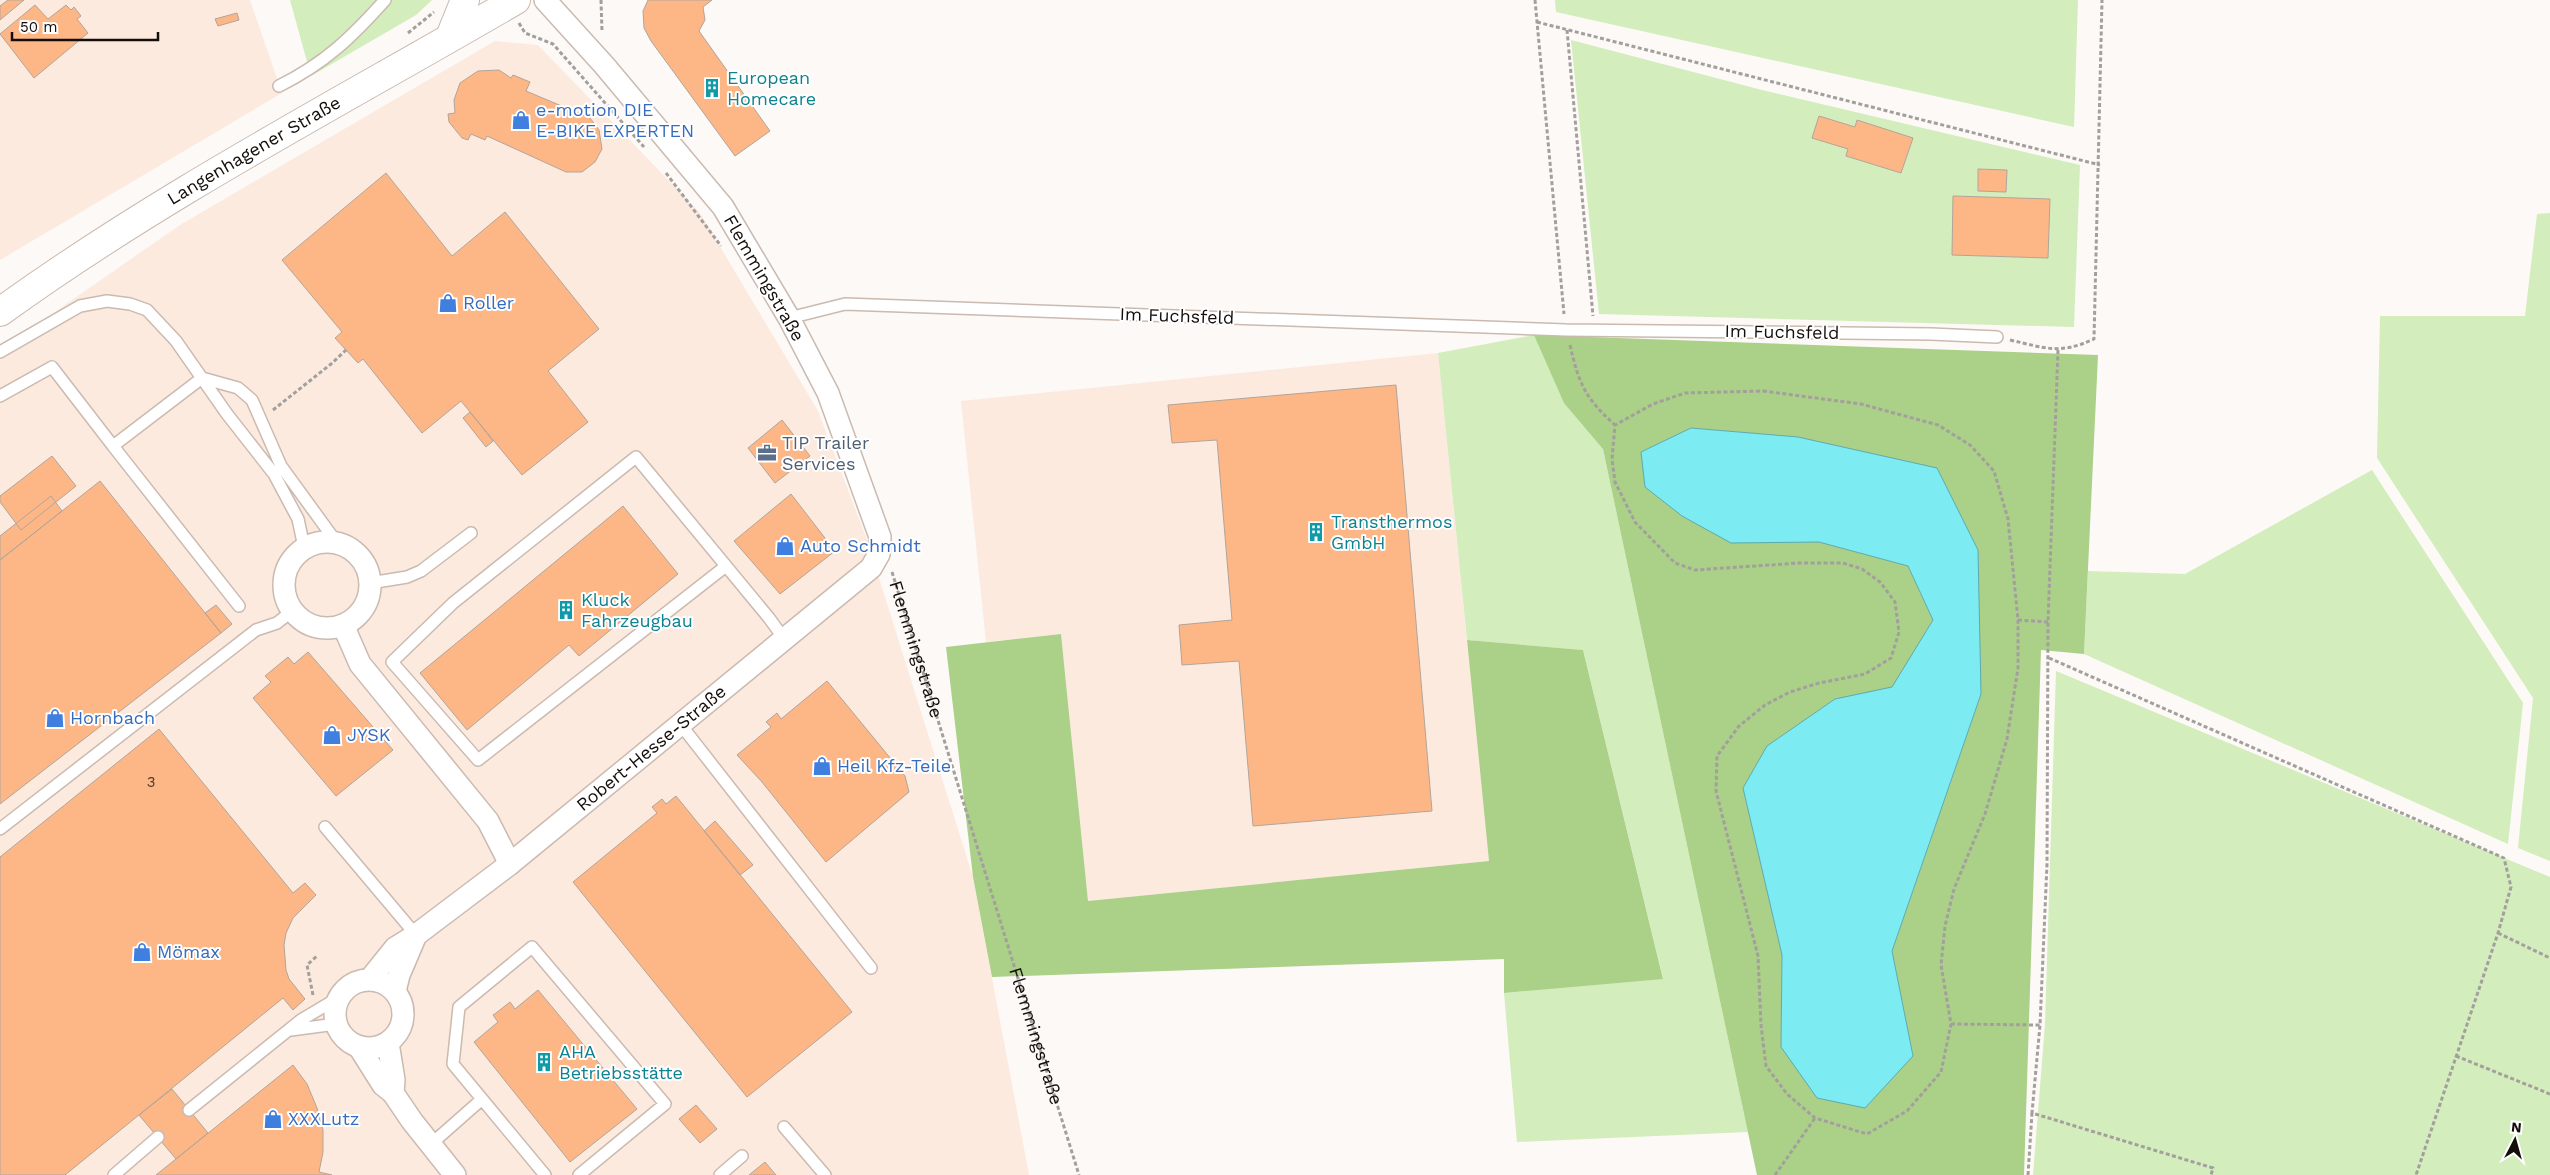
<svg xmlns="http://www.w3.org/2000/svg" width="2550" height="1175" font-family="'Work Sans',sans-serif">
	<rect width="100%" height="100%" fill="#fcf9f7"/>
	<!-- built -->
	<path fill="#fdeade" d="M0 0H250L282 93 0 260Z
		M495 41 538 45 700 213 818 411 867 540 973 877 1029 1175H0V350L180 225Z
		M1438 353 1489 861 1088 901 1061 634 986 642 961 401Z"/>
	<!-- green -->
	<path fill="#d3edbc" d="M290 0H432L416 15 311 76Z
		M1555 0H2078L2074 127 1556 12Z
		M1571 40 1762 90 2080 165 2074 327 1599 314Z
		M2550 213V861L2518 848 2533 698 2377 458 2380 316H2525L2537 214Z
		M1534 335 1603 449 1748 1132 1517 1142 1504 993 1663 978 1583 650 1467 640 1438 353Z
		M2372 470 2523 703 2508 844 2084 654 2088 571 2185 574Z
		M2056 671 2550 877V1175H2033L2045 1024Z"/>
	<!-- forest -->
	<path fill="#abd088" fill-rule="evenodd" d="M1534 335 2098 355 2084 654 2041 650 2024 1175H1757L1603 449 1564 403ZM1691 428 1798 437 1936 468 1981 694 1892 951 1913 1056 1781 1047 1782 955 1743 788 1767 746 1835 699 1892 688 1933 620 1908 566 1819 542 1641 452Z
		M1061 634 1088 901 1489 861 1467 640 1583 650 1663 979 1504 993V959L992 977 973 877 946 647Z"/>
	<!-- water -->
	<path fill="#7cecf2" stroke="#5da9ad" d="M1691 428 1798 437 1937 468 1978 550 1981 694 1892 951 1913 1056 1865 1108 1817 1098 1781 1047 1782 955 1743 788 1767 746 1835 699 1892 687 1933 620 1908 566 1819 542 1731 543 1682 516 1645 487 1641 452Z"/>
	<!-- building -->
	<path fill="#fdb787" stroke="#b3a499" d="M8 0H24L0 20V6Z
		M648 0H712L703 7 705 20 699 31 770 131 735 156 651 41 644 28 643 11Z
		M35 5 48 19 66 5 71 10 74 7 81 16 77 19 88 33 34 78 0 34Z
		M237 13 239 20 218 26 215 19Z
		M499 70 511 78 513 75 530 82 526 91 590 118 599 130 602 149 595 162 582 172H566L487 136 485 140 471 134 468 140 462 138 449 122 448 114 455 113 454 100 460 83 478 71Z
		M1819 116 1855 127 1857 120 1913 138 1901 173 1846 156 1848 149 1812 138Z
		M1978 169 2007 170 2006 192 1978 191Z
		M386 173 452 256 505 212 599 329 548 371 588 422 522 475 461 401 422 433 363 359 358 363 335 338 342 332 282 260Z
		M1953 196 2050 199 2048 258 1952 255Z
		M1396 385 1432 811 1253 826 1239 661 1182 665 1179 625 1232 620 1217 440 1172 443 1168 405Z
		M470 412 493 441 486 447 463 418Z
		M782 420 810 456 775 483 748 448Z
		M52 456 76 486 21 530 0 502V496Z
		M100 481 221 633 0 804V560Z
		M791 494 835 551 780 594 734 541Z
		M51 496 62 511 0 560V536Z
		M623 506 678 574 579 656 569 645 467 730 420 673Z
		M216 605 232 624 221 633 205 613Z
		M308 652 393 750 336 796 253 698 271 682 265 676 288 657 294 664Z
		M827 681 905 776 909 792 826 862 762 782 737 755 771 727 766 722 777 713 781 719Z
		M159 729 293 893 305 883 316 895 293 918 286 933 284 945 286 970 289 979 305 999 293 1010 283 998 65 1175H0V857Z
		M676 796 852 1012 747 1097 573 882 657 813 652 807 662 799 666 804Z
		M715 821 753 865 740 875 704 831Z
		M538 990 637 1109 570 1162 474 1042 498 1022 493 1015 496 1013 510 1002 515 1009Z
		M293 1065 307 1084 317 1108 323 1130V1152L319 1172 332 1175H156Z
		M172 1089 208 1133 176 1159 139 1115Z
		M696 1105 717 1129 700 1143 679 1119Z
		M765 1162 776 1175H749Z"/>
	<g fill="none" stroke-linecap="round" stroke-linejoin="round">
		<!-- lane casing -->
		<g stroke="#cabab0" stroke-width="14">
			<path id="lane" d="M279 86C325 63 351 38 385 0
				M789 318 845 304 1566 330 1931 334 1997 337
				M0 352 80 306 107 301 130 304 147 310 176 341 227 414 274 474 298 519 304 547
				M0 396 52 367 113 446 202 378 238 388 252 400 281 466 337 543
				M113 446 239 606
				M726 566 478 760 392 662 453 603 636 457 769 618 785 640
				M370 583 407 577 421 571 471 533
				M681 725 871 968
				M325 827 416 935
				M0 829 256 630 277 623 292 611
				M291 1030 336 1024
				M189 1110 301 1020 338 998
				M784 1127 825 1175
				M430 1145 481 1100
				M114 1175 158 1137
				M545 1175 453 1064 459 1007 532 947 665 1104 579 1175
				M720 1175 742 1156"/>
		</g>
		<!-- street casing -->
		<g stroke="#cabab0" stroke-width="24">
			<g id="street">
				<circle cx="327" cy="585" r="43"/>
				<path d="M343 625 360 664 488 821 510 864"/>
				<path id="s2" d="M370 979 395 948 416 935 510 864 871 568 879 554 880 537 828 393 789 318 723 207 604 65 545 0"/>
				<circle cx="369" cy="1014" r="34"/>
				<path d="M395 991 399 975 416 935"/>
				<path d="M388 1043 394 1080 393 1093"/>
				<path d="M359 1047 383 1085 393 1093 412 1121 455 1175"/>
			</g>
		</g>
		<!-- secondary casing -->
		<g stroke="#cabab0" stroke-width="30">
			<g id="secondary">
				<path d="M450 37 465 0"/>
				<path id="s3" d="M0 312C163 194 343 101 516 0"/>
			</g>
		</g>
		<!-- path -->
		<g stroke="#a39f9d" stroke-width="3" stroke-dasharray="4 2.5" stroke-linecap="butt">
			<path d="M601 0 602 32"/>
			<path d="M1535 0 1564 314"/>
			<path d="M1537 22 2100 165"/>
			<path d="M519 23 525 33 553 44 644 147"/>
			<path d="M1567 30 1593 316"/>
			<path d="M408 33 434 12"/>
			<path d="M666 173 721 246"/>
			<path d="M2010 340C2046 348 2059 355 2094 339L2102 0"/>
			<path d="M1570 345C1579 384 1585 398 1615 425"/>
			<path d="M2058 350 2048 622 2047 864 2040 1025 2032 1113 2213 1168 2211 1175"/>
			<path d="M1763 391 1861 404 1938 425 1970 445 1994 471 2008 519 2018 620V668L2007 739 1985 814 1954 889 1945 926 1941 965 1951 1024 1941 1072 1907 1111 1867 1134 1815 1118 1787 1094 1766 1066 1761 1025 1758 956 1716 791 1717 756 1739 726 1765 705 1790 692 1819 683 1865 674 1891 658 1899 632 1895 602 1880 582 1862 569 1843 563H1800L1695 570 1675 563 1635 522 1615 482 1612 459 1615 425 1653 404 1685 393Z"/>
			<path d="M273 410 331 364 346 350"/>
			<path id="s1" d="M892 572 1079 1175"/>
			<path d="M2018 620 2048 622"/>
			<path d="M2049 658 2504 858 2511 887 2498 933 2416 1175"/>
			<path d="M2498 933 2550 958"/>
			<path d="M313 995 307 965 317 956"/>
			<path d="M1951 1024 2040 1025"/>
			<path d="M2456 1056 2550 1094"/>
			<path d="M1775 1175 1815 1118"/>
			<path d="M2028 1175 2032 1113"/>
		</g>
		<!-- lane -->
		<use href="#lane" stroke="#fff" stroke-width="11"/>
		<!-- street -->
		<use href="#street" stroke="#fff" stroke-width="21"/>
		<!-- secondary -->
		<use href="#secondary" stroke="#fff" stroke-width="28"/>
	</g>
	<!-- icons -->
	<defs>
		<g id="building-bare" transform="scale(1.5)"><path d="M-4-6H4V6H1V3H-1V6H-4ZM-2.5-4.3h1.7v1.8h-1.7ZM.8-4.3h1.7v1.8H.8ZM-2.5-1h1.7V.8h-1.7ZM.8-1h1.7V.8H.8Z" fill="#0f9aa8" stroke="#fff" stroke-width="2.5" paint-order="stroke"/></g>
		<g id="shop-bare" transform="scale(1.5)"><path d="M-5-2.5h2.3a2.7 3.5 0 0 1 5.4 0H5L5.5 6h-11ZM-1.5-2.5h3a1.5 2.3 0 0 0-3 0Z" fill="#3f7fe0" stroke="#fff" stroke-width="2.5" paint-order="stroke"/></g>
		<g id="office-bare" transform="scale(1.5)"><path d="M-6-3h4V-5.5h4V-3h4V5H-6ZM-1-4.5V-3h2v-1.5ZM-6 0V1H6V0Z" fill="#5c6f8a" stroke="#fff" stroke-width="2.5" paint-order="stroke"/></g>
	</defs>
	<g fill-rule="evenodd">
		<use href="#building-bare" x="712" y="88"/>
		<use href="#shop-bare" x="521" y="120"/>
		<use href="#shop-bare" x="448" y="303"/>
		<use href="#office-bare" x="767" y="453"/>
		<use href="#building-bare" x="1316" y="532"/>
		<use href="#shop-bare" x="785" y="546"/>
		<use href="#building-bare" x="566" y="610"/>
		<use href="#shop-bare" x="55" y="718"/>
		<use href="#shop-bare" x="332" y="735"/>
		<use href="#shop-bare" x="822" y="766"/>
		<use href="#shop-bare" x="142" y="952"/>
		<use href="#building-bare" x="544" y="1062"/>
		<use href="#shop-bare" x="273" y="1119"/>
	</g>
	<g text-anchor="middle" stroke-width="4" stroke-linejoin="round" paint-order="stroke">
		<!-- number labels -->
		<g font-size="15" fill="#4e382a">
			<text x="151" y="787">3</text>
		</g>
		<!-- culture labels -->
		<g font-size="18" fill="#0d838f" stroke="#fff" text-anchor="start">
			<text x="727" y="84">European<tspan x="727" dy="21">Homecare</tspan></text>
			<text x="1331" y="528">Transthermos<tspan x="1331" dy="21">GmbH</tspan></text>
			<text x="581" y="606">Kluck<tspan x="581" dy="21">Fahrzeugbau</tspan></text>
			<text x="559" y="1058">AHA<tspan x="559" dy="21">Betriebsstätte</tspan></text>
		</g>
		<!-- shop labels -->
		<g font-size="18" fill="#366cbe" stroke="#fff" text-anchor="start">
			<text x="536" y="116">e-motion DIE<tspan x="536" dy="21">E-BIKE EXPERTEN</tspan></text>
			<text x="463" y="309">Roller</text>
			<text x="800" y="552">Auto Schmidt</text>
			<text x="70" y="724">Hornbach</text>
			<text x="347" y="741">JYSK</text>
			<text x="837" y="772">Heil Kfz-Teile</text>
			<text x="157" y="958">Mömax</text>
			<text x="288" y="1125">XXXLutz</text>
		</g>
		<!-- street labels -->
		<g font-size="18" fill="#140e0b" stroke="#fff">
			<text dy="6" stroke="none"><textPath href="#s3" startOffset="301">Langenhagener Straße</textPath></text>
			<text transform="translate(764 278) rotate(60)" y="6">Flemmingstraße</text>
			<text transform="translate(1177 316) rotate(2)" y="6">Im Fuchsfeld</text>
			<text transform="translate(1782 332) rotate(1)" y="6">Im Fuchsfeld</text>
			<text dy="6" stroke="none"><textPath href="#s1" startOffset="81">Flemmingstraße</textPath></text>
			<text dy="6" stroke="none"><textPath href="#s2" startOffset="365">Robert-Hesse-Straße</textPath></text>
			<text dy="6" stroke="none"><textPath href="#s1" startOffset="486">Flemmingstraße</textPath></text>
		</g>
		<!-- service labels -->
		<g font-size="18" fill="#4e5e75" stroke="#fff" text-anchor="start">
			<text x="782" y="449">TIP Trailer<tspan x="782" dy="21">Services</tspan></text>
		</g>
	</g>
	<!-- north arrow -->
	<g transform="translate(2515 1140) rotate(6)" stroke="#ffffff" stroke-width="4" paint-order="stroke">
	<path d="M0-4L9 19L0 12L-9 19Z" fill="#140e0b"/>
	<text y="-8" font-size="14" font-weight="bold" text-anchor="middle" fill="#140e0b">N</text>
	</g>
	<!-- scale -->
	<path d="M12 32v8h146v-8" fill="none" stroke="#140e0b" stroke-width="2.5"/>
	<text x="20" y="32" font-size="15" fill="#140e0b" stroke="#ffffff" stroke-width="4" paint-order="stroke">50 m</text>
</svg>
